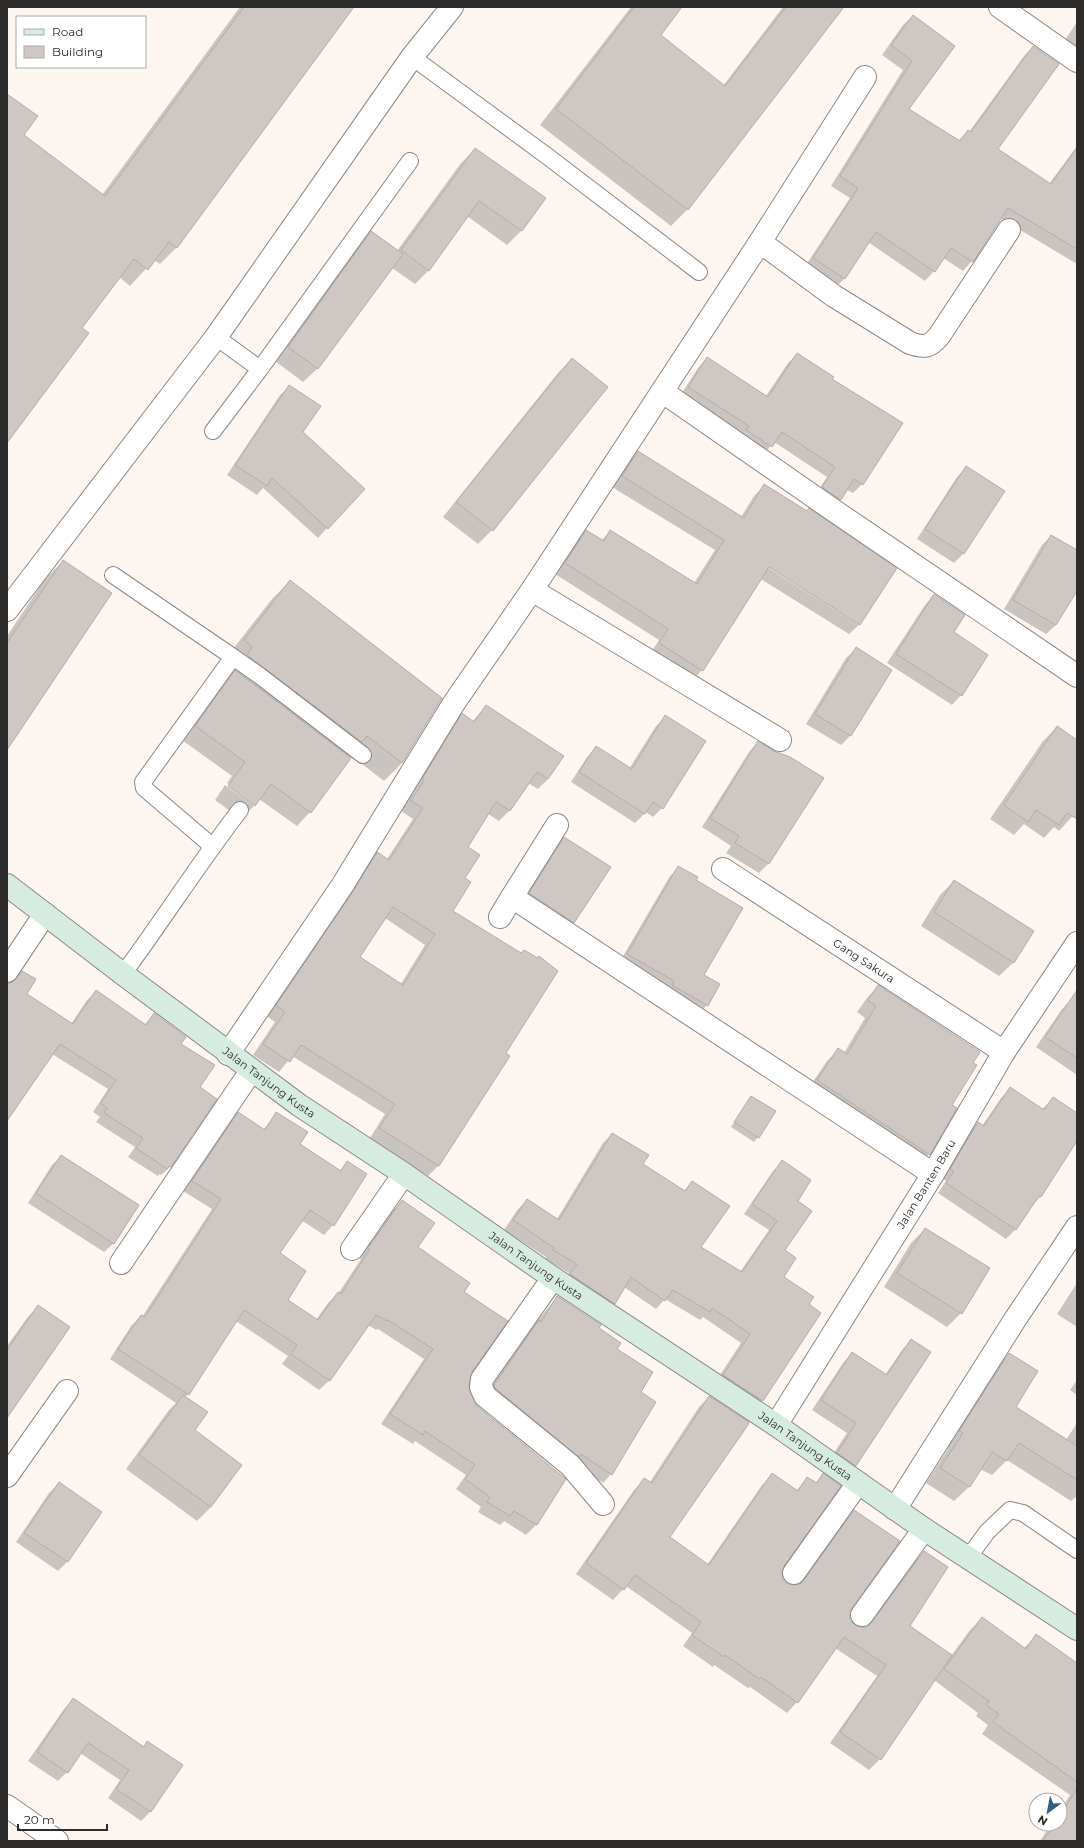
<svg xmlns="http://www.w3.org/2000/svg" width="1084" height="1848" font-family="Montserrat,sans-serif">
	<rect width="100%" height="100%" fill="#fdf6f0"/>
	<!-- shadow -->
	<path fill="#0003" fill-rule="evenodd" d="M240 7H353L176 248 160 264 154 260 130 286 119 277 80 328 88 334 7 441V101L23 135 102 195Z
		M631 7H681L659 36 723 86 783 7H843L687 210 671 226 540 125Z
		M913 16 954 46 907 109 958 141 968 131 969 132 1024 56 1033 47 996 150 1049 184 1077 146V264L1000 218 972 261 963 271 943 258 934 271 925 281 868 242 844 279 835 288 804 268 850 198 831 186 903 70 882 55 903 25Z
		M1077 22V60L1059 49Z
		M475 149 544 199 521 231 507 245 467 216 429 270 415 284 392 268 317 369 303 382 275 361 358 246 372 232 397 251 461 163Z
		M797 354 831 379 862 484 853 493 847 490 840 500 831 509 814 497 827 477 774 442 762 456 680 396 698 368 707 358 766 396 788 363Z
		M572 359 492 530 478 544 443 517 558 373Z
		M290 386 327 528 318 538 263 488 257 495 227 475 280 395Z
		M638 453 741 517 754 496 765 485 807 512 809 509 895 569 860 624 849 634 761 579 702 670 692 681 650 654 659 640 555 574 576 542 586 531 601 541 610 531 694 583 715 550 612 487 628 463ZM766 564 859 622V625L764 565Z
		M966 468 1003 492 963 554 954 563 917 539 957 477Z
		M1051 536 1077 551V589L1056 625 1046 634 1004 609 1042 545Z
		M63 561 7 748V636L45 579Z
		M290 581 441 698 402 763 384 781 349 754 310 812 297 826 259 799 254 806V803L227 783 232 776 182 740 222 685 232 675 229 673 226 658 272 599Z
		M934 595 952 633 987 655 961 695 952 705 887 663 925 605Z
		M856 649 850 736 841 745 806 724 846 658Z
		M486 706 548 779 538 789 528 783 509 811 499 821 488 814 466 847 464 878 452 911 521 954 505 1054 438 1166 428 1176 370 1138 385 1114 292 1056 279 1072 253 1055 275 1022 267 1016 367 864 378 854 387 859 413 819 401 811 414 791 413 789 452 725 462 715 472 722ZM385 918 425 945 401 984 358 958Z
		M666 717 662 808 653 817 646 812 635 823 571 782 587 757 596 748 629 769 656 726Z
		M1057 727 1077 741V811L1059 831 1054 827 1044 838 1024 824 1014 835 990 819 1043 741Z
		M758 742 823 778 768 864 759 873 726 853 731 846 702 827 749 752Z
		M225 785 254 806 241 819 215 800Z
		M564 838 573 922 564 932 521 903 555 847Z
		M679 868 695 881 703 975 707 1005 698 1014 619 963 670 876Z
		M954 881 1033 931 1013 963 999 976 921 926 940 895Z
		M22 972 25 994 71 1024 87 1000 96 992 144 1025 155 1014 180 1045 199 1088 216 1099 170 1167 161 1175 160 1174 158 1176 128 1157 135 1147 96 1122 100 1117 93 1112 108 1089 52 1054 7 1115V984L11 983Z
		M878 986 972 1063 951 1105 956 1108 929 1154 917 1166 806 1092 827 1061 839 1049 844 1053 865 1018 857 1012 867 998Z
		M1072 999H1077V1075L1036 1047 1062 1009Z
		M1011 1088 1042 1109 1053 1099 1077 1114V1139L1040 1197 1032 1205 1016 1229 1006 1239 938 1193 946 1181 942 1178 969 1132 978 1123 982 1126 1001 1098Z
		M751 1097 758 1137 754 1142 731 1127Z
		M277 1113 298 1145 339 1171 347 1163 333 1225 324 1235 301 1220 278 1254 286 1301 316 1320 328 1303 338 1294 361 1259 359 1258 392 1211 402 1202 417 1248 463 1292 471 1372 468 1386 473 1402 564 1479 536 1525 526 1535 504 1521 500 1525 478 1512 481 1507 456 1489 466 1475 415 1441 413 1444 381 1424 424 1359 378 1329 376 1330 368 1325 329 1381 319 1390 282 1364 288 1356 236 1321 185 1398 211 1507 197 1521 126 1469 169 1410 176 1403 110 1359 131 1326 141 1316 142 1317 212 1209 183 1191 229 1123 238 1114 263 1130Z
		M612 1134 642 1164 684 1191 692 1182 700 1247 740 1272 769 1230 744 1214 773 1171 782 1162 796 1201 784 1251 782 1277 808 1305 820 1313 762 1401 753 1410 714 1384 741 1343 703 1317 700 1320 665 1299 656 1309 624 1287 614 1303 605 1312 562 1284 569 1273 545 1259 546 1257 504 1230 518 1209 528 1200 557 1219 603 1143Z
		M62 1156 114 1243 104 1252 28 1203 52 1165Z
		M925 1229 961 1313 947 1327 884 1287 911 1243Z
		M1077 1283V1327L1057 1314Z
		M557 1297 598 1328 616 1350 640 1392 611 1474 603 1483 573 1462 486 1394 530 1330Z
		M38 1306 7 1416V1346L27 1318Z
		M911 1340 856 1466 846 1475 828 1462 847 1433 812 1410 843 1363 852 1353 885 1375 902 1350Z
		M1009 1354 1014 1408 1066 1440 1077 1423V1496L1071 1501 1007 1460 992 1475 980 1469 969 1487 954 1501 926 1483 948 1449 945 1446 994 1369Z
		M1077 1380V1395L1070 1390Z
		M709 1397 668 1537 707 1565 762 1485 772 1475 796 1491 807 1478 815 1483 823 1475 781 1572 782 1579 786 1584 793 1586 799 1585 844 1522 854 1512 851 1608 849 1613 850 1620 854 1626 860 1628H867L913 1563 924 1552 908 1626 951 1656 970 1630 982 1618 1024 1648 1036 1636 1077 1665V1841H1040L1051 1824H1060V1811L1070 1795 982 1734 988 1725 976 1716 978 1713 934 1680 880 1759 869 1770 830 1743 877 1676 835 1648 797 1702 787 1713 750 1687 748 1688 714 1665 713 1667 683 1646 692 1633 626 1586 613 1600 576 1574 634 1490 645 1479 650 1482 699 1407Z
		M59 1483 100 1512 67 1562 58 1571 16 1542 49 1493Z
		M73 1700 143 1747 148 1743 182 1765 150 1812 141 1821 108 1798 120 1780 80 1753 67 1772 58 1781 28 1761 64 1709Z"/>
	<!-- building -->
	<path fill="#cfc7c4" stroke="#b4aca9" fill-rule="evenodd" d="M244 7H354L177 248 169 242 148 270 134 259 82 328 89 333 7 443V94L38 116 24 135 105 196Z
		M634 7H682L661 35 725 86 786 7H844L688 210 556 109Z
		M913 15 955 46 909 109 960 141 968 130 971 132 1033 46 1059 64 998 149 1051 184 1077 148V249L1008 208 973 262 951 248 935 272 876 232 845 279 813 258 858 188 840 176 912 61 891 45Z
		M475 148 546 198 522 231 479 201 429 271 401 250Z
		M371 231 403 254 318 369 288 347Z
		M797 353 834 377 832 379 903 423 863 485 854 479 841 500 822 487 835 467 782 432 772 447 746 430 749 426 688 387 707 357 768 397Z
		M572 358 608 387 493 531 456 502Z
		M289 385 321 406 303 432 365 489 328 529 272 478 267 486 235 465Z
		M638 451 744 518 764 484 807 511 809 508 897 568 860 625 769 567 703 671 659 643 668 629 565 563 586 530 604 541 610 530 697 584 724 540 622 476Z
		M966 466 1005 491 964 554 925 529Z
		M1051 535 1077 550V591L1056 625 1013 600Z
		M63 560 112 593 7 750V643Z
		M290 580 442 698 402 763 367 736 362 742 247 655 252 647 244 640Z
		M934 594 965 615 954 632 988 655 962 696 896 654Z
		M856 647 892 670 851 736 815 714Z
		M235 670 351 758 311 813 271 784 255 806 228 786 245 762 195 726Z
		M486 705 564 756 548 779 537 772 510 811 496 802 468 847 480 855 465 878 471 882 453 911 521 953 524 950 538 958 539 956 558 971 506 1053 510 1056 439 1166 379 1128 395 1104 301 1045 290 1062 263 1044 285 1012 276 1005 352 893 377 852 389 860 423 808 411 801 424 780 422 779 462 713 474 722ZM393 907 435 934 403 985 360 957Z
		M665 715 706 741 663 809 653 802 645 814 579 772 596 746 632 769Z
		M1057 726 1077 740V819L1067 813 1059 825 1036 810 1028 822 1004 805Z
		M758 741 774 751 790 757 824 778 769 864 735 843 739 836 710 818Z
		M564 837 611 867 574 923 529 893Z
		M678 866 698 877 696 880 743 908 704 975 720 984 708 1006 672 985 674 981 627 954Z
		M954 880 1034 931 1014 963 934 912Z
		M22 971 36 979 27 994 73 1024 96 990 146 1025 154 1013 186 1037 181 1044 215 1065 200 1087 217 1099 171 1167 169 1166 167 1169 136 1148 143 1138 104 1113 107 1108 101 1103 116 1080 60 1044 7 1121V983L13 982Z
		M878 985 980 1052 973 1063 977 1065 952 1105 957 1108 930 1155 817 1080 838 1048 847 1054 876 1006 868 1000Z
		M1077 990V1058L1045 1037Z
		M1010 1087 1044 1110 1053 1097 1077 1113V1141L1041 1197 1039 1196 1016 1230 946 1183 954 1171 950 1169 978 1122 984 1126Z
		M751 1096 776 1111 759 1138 734 1122Z
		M238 1112 265 1130 276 1112 308 1132 300 1144 341 1171 347 1161 367 1174 334 1226 310 1210 280 1253 306 1271 288 1300 318 1320 338 1292 341 1294 370 1249 368 1248 402 1200 435 1223 418 1247 470 1283 464 1292 508 1321 472 1372 469 1386 470 1392 477 1406 566 1479 537 1525 514 1511 510 1516 487 1502 490 1497 465 1479 475 1465 425 1431 423 1435 390 1414 433 1349 388 1320 387 1321 376 1315 330 1381 291 1354 297 1345 244 1310 189 1395 118 1349 141 1315 145 1317 221 1199 192 1181Z
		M612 1133 649 1155 643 1164 685 1191 692 1181 730 1206 701 1247 742 1272 777 1221 752 1204 782 1160 811 1180 798 1201 812 1211 785 1250 796 1258 784 1277 814 1297 809 1304 821 1313 763 1401 723 1375 750 1334 712 1308 710 1312 673 1290 665 1301 631 1277 615 1304 570 1274 577 1264 553 1250 554 1248 513 1220 527 1199 559 1220Z
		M61 1155 139 1205 114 1244 36 1193Z
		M925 1228 990 1268 962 1314 897 1273Z
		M557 1296 601 1325 599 1328 621 1343 617 1349 653 1372 641 1392 656 1402 612 1475 581 1454 579 1457 495 1388 494 1385 539 1320 541 1322Z
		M38 1305 70 1327 7 1418V1350Z
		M911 1339 931 1352 856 1466 837 1453 856 1423 821 1400 852 1352 887 1375Z
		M1009 1353 1038 1371 1016 1407 1077 1446V1480L1019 1443 1007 1461 992 1452 970 1487 940 1468 963 1433 959 1431Z
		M183 1395 208 1412 195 1430 242 1465 211 1507 139 1455Z
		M709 1396 749 1422 748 1425 670 1537 709 1565 772 1473 798 1491 807 1477 817 1483 823 1473 841 1486 784 1566 782 1572 783 1579 786 1583 793 1585 800 1584 804 1580 854 1510 900 1541 852 1608 850 1613V1620L855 1625 860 1627H867L872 1622 924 1551 948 1567 910 1626 952 1655 881 1760 840 1732 886 1665 844 1637 798 1703 761 1677 759 1679 725 1655 724 1657 692 1635 701 1622 635 1575 624 1590 586 1563 644 1478 652 1483Z
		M59 1482 102 1512 68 1562 24 1533Z
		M982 1617 1026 1649 1036 1634 1077 1663V1782L993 1722 999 1714 986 1705 989 1701 944 1669Z
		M73 1698 144 1747 147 1741 183 1765 151 1812 116 1789 129 1770 88 1743 68 1773 37 1752Z
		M1077 1789V1841H1043L1054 1824H1060V1815Z"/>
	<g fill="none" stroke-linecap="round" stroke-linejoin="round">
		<!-- lane casing -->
		<g stroke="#8e8883" stroke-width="18">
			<path id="lane" d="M412 57 547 156 699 272
				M260 369 410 161
				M213 431 260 369 216 337
				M113 575 233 657
				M212 846 144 788 143 782 233 657 260 676 363 755
				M123 974C163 920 199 863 240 810
				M968 1558 987 1532 1010 1510 1023 1513 1077 1550"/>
		</g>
		<!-- street casing -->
		<g stroke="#8e8883" stroke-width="24">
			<g id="street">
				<path d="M1000 7 1077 61"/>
				<path d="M760 242 865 77"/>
				<path d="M663 392 836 512 1077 676"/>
				<path d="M532 590 780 740"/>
				<path d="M7 610 216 337 412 57 452 7"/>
				<path d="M557 825 512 897 933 1174"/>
				<path id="s1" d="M723 869 1004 1052"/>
				<path d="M500 917 512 897"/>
				<path d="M7 971 45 914"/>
				<path d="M228 1054 342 886 454 703 532 590 760 242 834 296 910 343C924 348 930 347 939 336L1009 230"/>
				<path d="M352 1249 404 1174"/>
				<path d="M121 1263 251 1071"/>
				<path d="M553 1278 482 1379 481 1387 485 1396 570 1465 603 1504"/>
				<path id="s2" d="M776 1425 933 1174 1004 1052 1077 943"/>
				<path d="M7 1476 67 1391"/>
				<path d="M895 1509 1016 1318 1077 1227"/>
				<path d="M794 1573 858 1483"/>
				<path d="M862 1615 924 1529"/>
				<path d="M7 1806 57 1841"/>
			</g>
		</g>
		<!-- secondary casing -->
		<g stroke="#8e8883" stroke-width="24">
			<g id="secondary">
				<path id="s3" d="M7 885 123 974 299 1105 404 1174 553 1278 776 1425 924 1529 1077 1629"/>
			</g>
		</g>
		<!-- lane -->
		<use href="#lane" stroke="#fff" stroke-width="16"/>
		<!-- street -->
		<use href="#street" stroke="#fff" stroke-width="22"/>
		<!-- secondary -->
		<use href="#secondary" stroke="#d6ece0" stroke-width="22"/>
	</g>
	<g text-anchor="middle" stroke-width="3" stroke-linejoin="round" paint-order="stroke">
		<!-- street labels -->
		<g font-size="11" fill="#2e2c2a" stroke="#fff">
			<text dy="4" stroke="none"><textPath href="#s1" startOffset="168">Gang Sakura</textPath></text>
			<text dy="4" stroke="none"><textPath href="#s3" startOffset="328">Jalan Tanjung Kusta</textPath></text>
			<text dy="4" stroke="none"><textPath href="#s2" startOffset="284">Jalan Banten Baru</textPath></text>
			<text dy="4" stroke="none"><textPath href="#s3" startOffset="652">Jalan Tanjung Kusta</textPath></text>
			<text dy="4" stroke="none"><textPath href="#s3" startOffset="976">Jalan Tanjung Kusta</textPath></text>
		</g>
	</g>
	<!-- border -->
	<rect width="1084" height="1848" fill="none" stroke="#2e2c2a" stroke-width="16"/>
	<!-- legend -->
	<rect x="16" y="16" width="130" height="52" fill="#ffffff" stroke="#ababaa"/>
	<rect x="24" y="29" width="20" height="6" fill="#d6ece0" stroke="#ababaa"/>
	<text x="52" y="36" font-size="12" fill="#2e2c2a">Road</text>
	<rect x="24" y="46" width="20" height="12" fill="#cfc7c4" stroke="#ababaa"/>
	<text x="52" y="56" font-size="12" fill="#2e2c2a">Building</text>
	<!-- north arrow -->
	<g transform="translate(1048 1812) rotate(212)"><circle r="19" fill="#ffffff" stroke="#ababaa"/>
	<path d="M0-3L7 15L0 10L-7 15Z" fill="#31617f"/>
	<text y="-6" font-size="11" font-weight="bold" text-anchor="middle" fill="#2e2c2a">N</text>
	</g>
	<!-- scale -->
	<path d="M18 1824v6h89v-6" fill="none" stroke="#2e2c2a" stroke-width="2"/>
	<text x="24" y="1824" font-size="12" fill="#2e2c2a" stroke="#ffffff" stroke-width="3" paint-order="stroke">20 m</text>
</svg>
